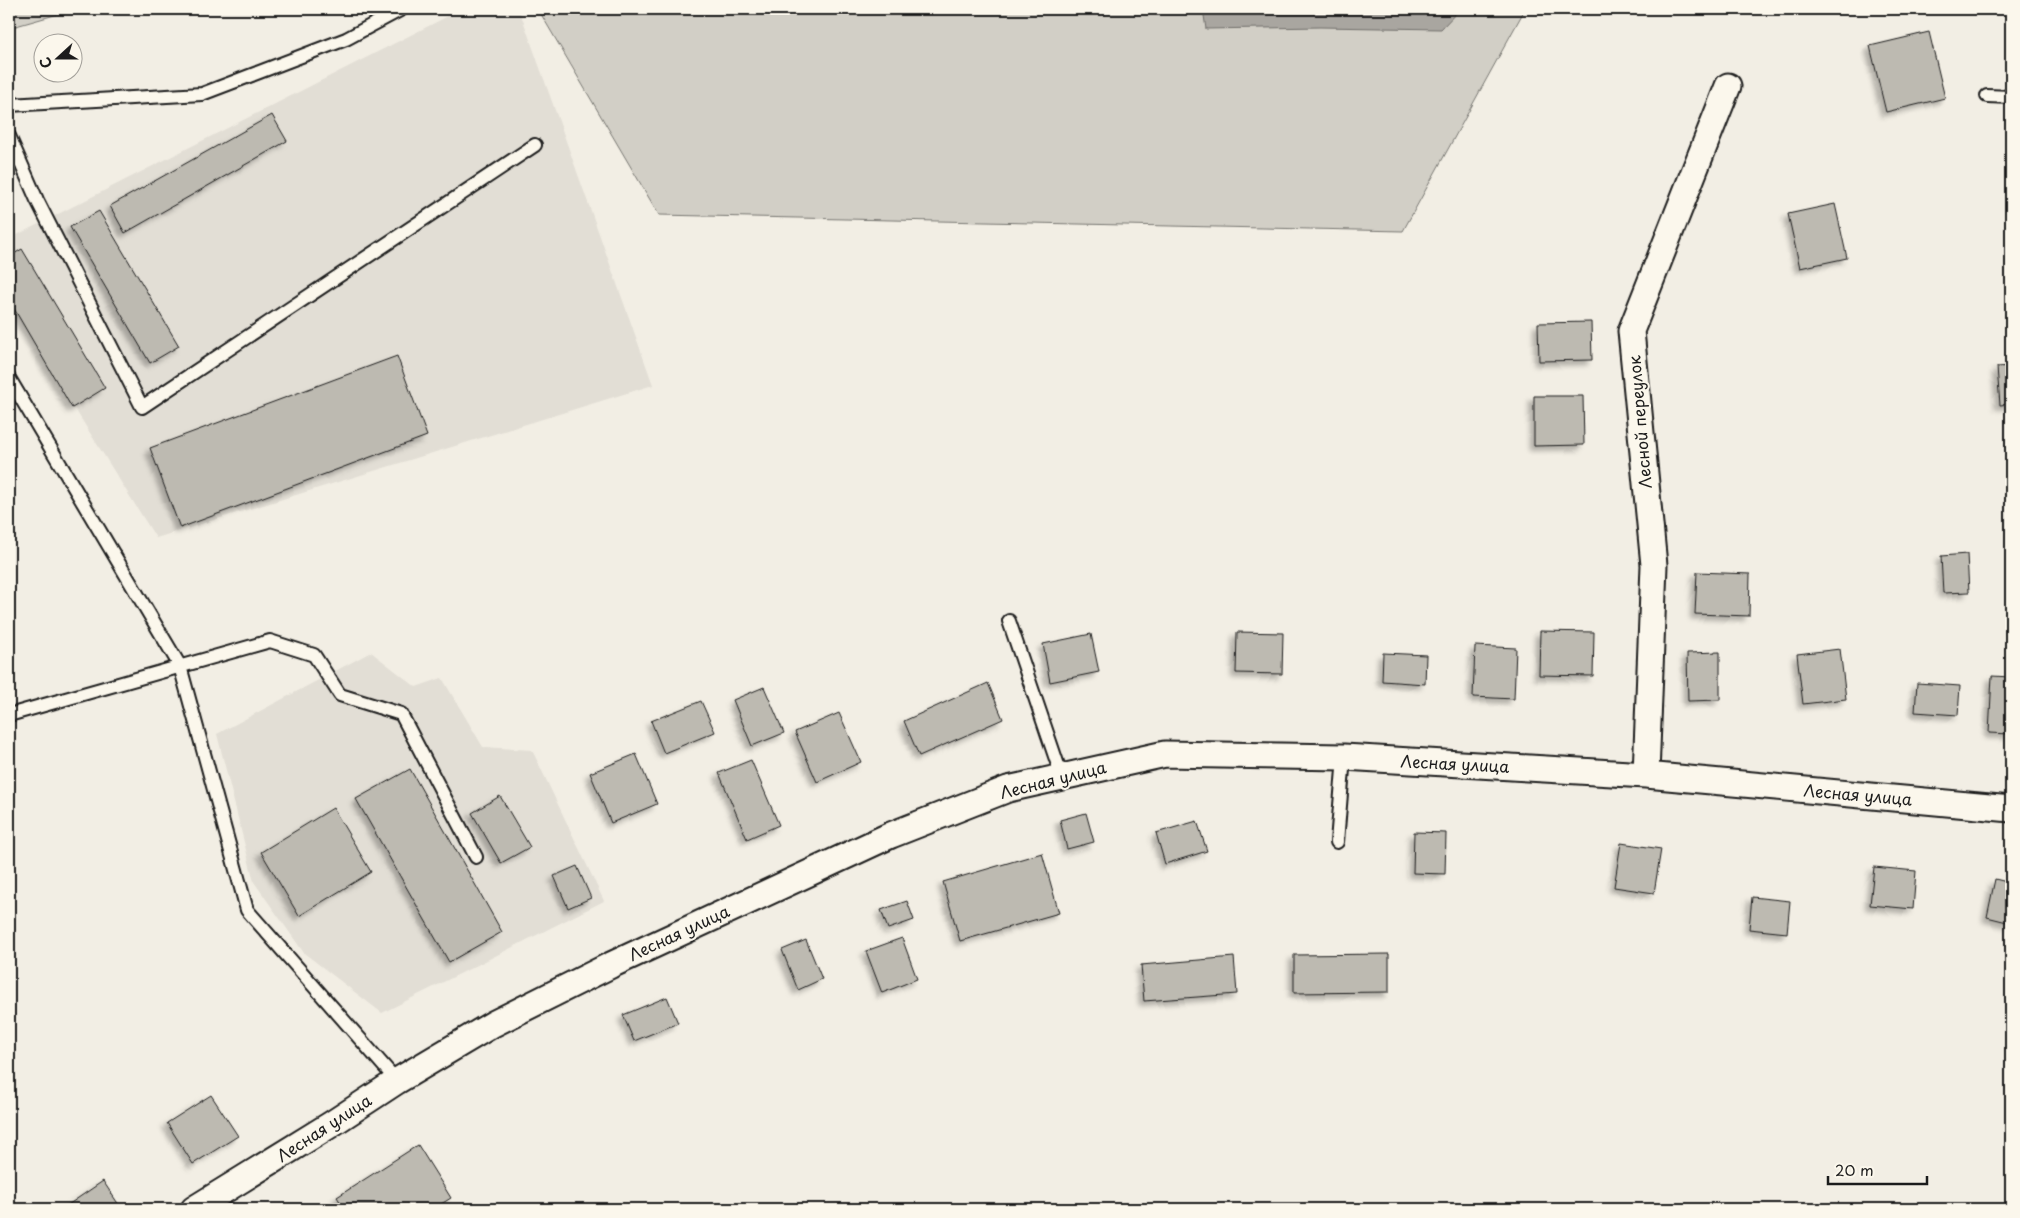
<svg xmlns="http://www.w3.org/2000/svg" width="2020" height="1218" font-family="'Playpen Sans',sans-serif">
	<defs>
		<filter id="shadow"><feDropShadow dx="-4.5" dy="4.5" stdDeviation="2.5" flood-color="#0004"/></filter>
	</defs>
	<rect width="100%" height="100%" fill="#f2eee4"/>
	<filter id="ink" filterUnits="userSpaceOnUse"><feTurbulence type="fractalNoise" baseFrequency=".02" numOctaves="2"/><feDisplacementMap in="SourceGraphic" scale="10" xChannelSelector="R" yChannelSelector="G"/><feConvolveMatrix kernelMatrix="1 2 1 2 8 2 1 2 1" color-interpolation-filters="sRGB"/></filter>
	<g filter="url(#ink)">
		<!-- built -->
		<path fill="#e2ded5" d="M462 9H519L653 385 156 538 9 304V239Z
			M371 652 416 687 442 678 483 747 532 750 604 901 382 1013 304 953 254 882 217 734Z"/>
		<!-- green -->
		<path fill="#d2cfc6" stroke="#777671" d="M9 9H76L9 28Z
			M538 9H1525L1403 231 659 215Z"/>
		<!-- water -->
		<path fill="#a9a6a0" stroke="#716f6b" d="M1203 9H1460L1441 29 1320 27 1206 29Z"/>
		<!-- building -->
		<path fill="#bdbab1" stroke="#1c1c1c" filter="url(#shadow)" d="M1929 32 1945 98 1886 112 1870 46Z
			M272 115 287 141 125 233 110 206Z
			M1835 204 1847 258 1800 268 1788 214Z
			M99 211 179 346 150 363 70 227Z
			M22 249 105 388 72 408 9 300V257Z
			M1591 322 1592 360 1539 361 1538 323Z
			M397 356 427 436 180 528 150 448Z
			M2011 366V404L2000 405 1997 367Z
			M1534 396H1583L1584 445 1534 446Z
			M1967 554 1969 592 1943 593 1941 556Z
			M1697 572 1750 574 1749 616 1695 614Z
			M1540 631 1594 632 1593 676 1539 675Z
			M1237 632 1283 633 1282 674 1236 673Z
			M1091 634 1099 672 1050 682 1043 644Z
			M1475 646 1516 648 1514 699 1473 697Z
			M1840 649 1846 699 1803 704 1797 654Z
			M1720 652V700L1688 701 1687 653Z
			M1383 653 1426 655 1425 684 1382 681Z
			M1992 676 2011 677V734L1989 733Z
			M988 683 1003 719 919 756 904 721Z
			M1917 683 1960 686 1958 715 1915 712Z
			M764 687 784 733 752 746 733 700Z
			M701 701 715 732 664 753 651 721Z
			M839 713 861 762 817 782 795 732Z
			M636 754 657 804 611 823 590 773Z
			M751 760 779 825 747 839 719 773Z
			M410 769 502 932 449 962 356 799Z
			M500 796 530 847 501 863 472 813Z
			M333 808 371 872 299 916 261 852Z
			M1086 813 1094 842 1067 849 1060 820Z
			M1197 821 1207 851 1165 864 1156 833Z
			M1414 832 1446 833 1445 874 1413 873Z
			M1621 843 1661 849 1654 893 1614 887Z
			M1042 853 1059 913 960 941 943 882Z
			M577 866 591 898 568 908 554 876Z
			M1874 867 1916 871 1913 909 1870 905Z
			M1995 879 2011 883V923L1987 917Z
			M1752 897 1790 901 1787 933 1749 929Z
			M907 901 914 920 888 929 881 910Z
			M902 938 917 979 882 993 866 951Z
			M806 940 822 979 798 990 782 950Z
			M1389 954V992L1294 993V955Z
			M1234 957 1237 994 1144 1001 1141 965Z
			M667 997 678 1023 634 1041 623 1015Z
			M211 1095 238 1136 193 1164 167 1123Z
			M418 1145 451 1198 433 1209H345L337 1197Z
			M103 1181 119 1205 113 1209H62Z"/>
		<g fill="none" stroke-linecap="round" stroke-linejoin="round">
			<!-- lane casing -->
			<g stroke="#1c1c1c" stroke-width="16">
				<path id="lane" d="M1987 96 2011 97
					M9 105 202 94 346 39 402 9
					M9 136 37 200 142 407 535 145
					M9 378 180 666 247 910 397 1081
					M1009 621 1062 777
					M9 715 270 641 314 655 340 695 401 714 476 857
					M1337 842 1344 757"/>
			</g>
			<!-- street casing -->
			<g stroke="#1c1c1c" stroke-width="29">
				<path id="street" d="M1646 775 1654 565 1631 331 1728 86
					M194 1209 330 1125 397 1081 493 1024 611 965 891 835 1008 789 1165 754 1344 757 1646 775 2011 809"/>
			</g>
			<!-- lane -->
			<use href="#lane" stroke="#fbf7ec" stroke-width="12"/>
			<!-- street -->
			<use href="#street" stroke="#fbf7ec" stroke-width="25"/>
		</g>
	</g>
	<g text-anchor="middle" stroke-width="4" stroke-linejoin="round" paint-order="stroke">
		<!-- street labels -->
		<g font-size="16" fill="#1c1c1c" stroke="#fbf7ec">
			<text transform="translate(1640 422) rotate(-95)" y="6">Лесной переулок</text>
			<text transform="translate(1455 764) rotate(3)" y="6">Лесная улица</text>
			<text transform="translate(1053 780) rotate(-14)" y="6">Лесная улица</text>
			<text transform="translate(1858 795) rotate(5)" y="6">Лесная улица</text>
			<text transform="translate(679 933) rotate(-25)" y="6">Лесная улица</text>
			<text transform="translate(324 1128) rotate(-33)" y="6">Лесная улица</text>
		</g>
	</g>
	<!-- margin -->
	<rect width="2020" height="1218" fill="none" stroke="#fbf7ec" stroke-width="30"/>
	<rect x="15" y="15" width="1990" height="1188" fill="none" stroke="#1c1c1c" stroke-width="2" filter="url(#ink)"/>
	<!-- north arrow -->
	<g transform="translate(58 58) rotate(249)"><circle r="24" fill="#fbf7ec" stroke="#a29f99"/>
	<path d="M0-4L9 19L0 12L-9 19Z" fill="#1c1c1c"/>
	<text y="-8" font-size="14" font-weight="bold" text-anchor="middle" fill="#1c1c1c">С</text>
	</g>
	<!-- scale -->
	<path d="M1828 1176v8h99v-8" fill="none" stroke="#1c1c1c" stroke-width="2.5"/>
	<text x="1835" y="1176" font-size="15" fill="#1c1c1c" stroke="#fbf7ec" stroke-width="4" paint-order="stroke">20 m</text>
</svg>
